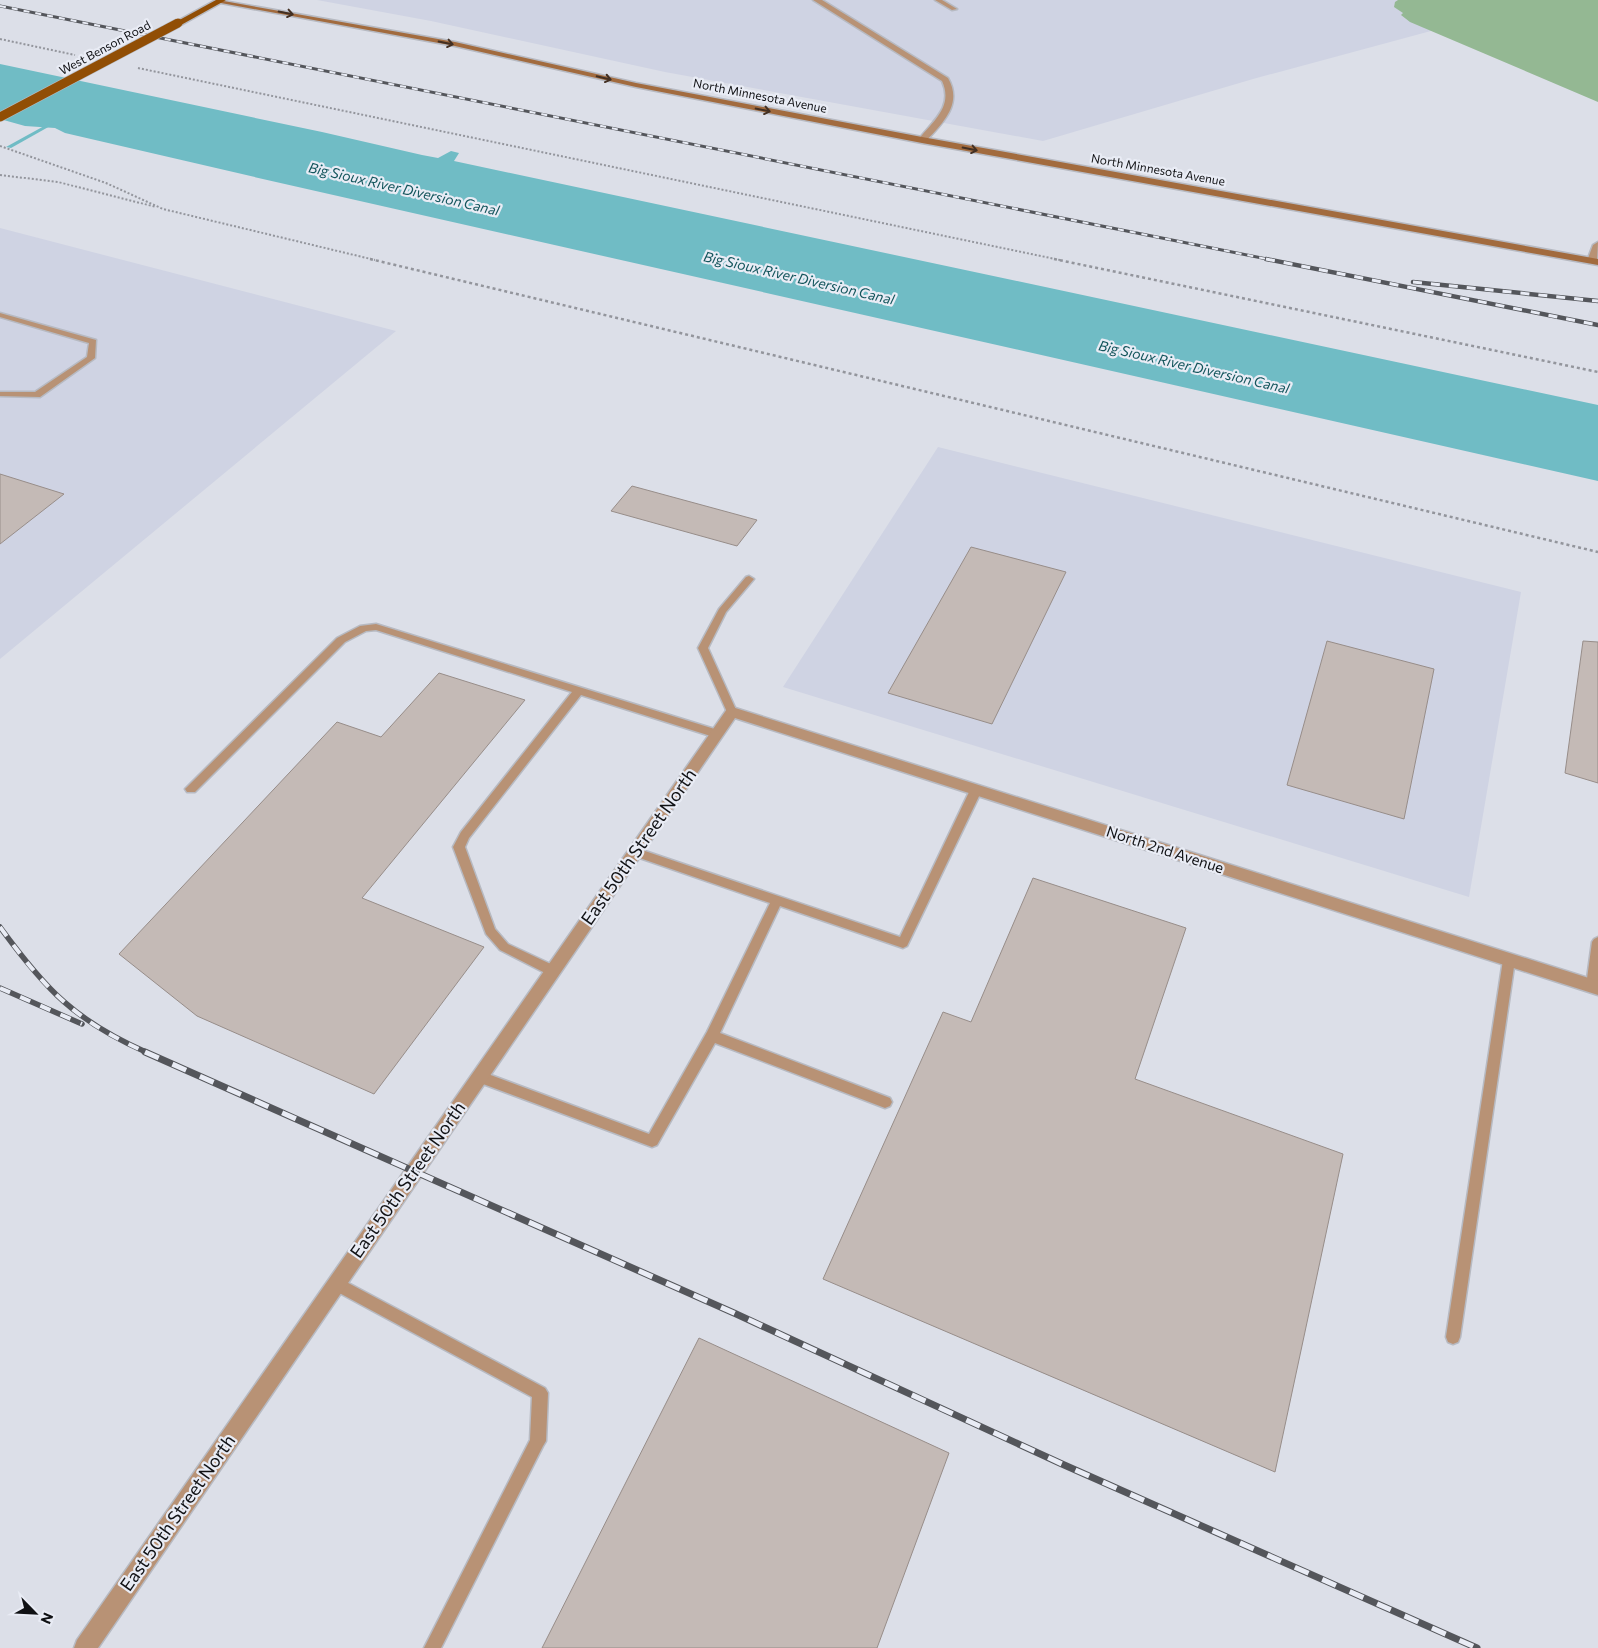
<svg xmlns="http://www.w3.org/2000/svg" width="1598" height="1648" font-family="Commissioner,sans-serif">
	<rect width="100%" height="100%" fill="#dcdfe8"/>
	<!-- built -->
	<path fill="#cfd3e3" d="M317 0H1598V31L1490 15 1253 79 1043 141 665 72 431 21Z
		M0 228 396 331 0 659Z
		M938 447 1521 592 1469 897 783 687Z"/>
	<!-- green -->
	<path fill="#94b893" d="M1398 0H1598V102L1410 22 1401 15 1403 13 1394 7 1395 2Z"/>
	<!-- water -->
	<path fill="#70bcc5" d="M0 64 322 132 422 155 438 158 451 151 459 153 454 161 1598 405V481L276 182 65 133 55 128 25 126 0 119Z"/>
	<g fill="none" stroke-linecap="round" stroke-linejoin="round">
		<!-- stream -->
		<path fill="#70bcc5" fill-rule="evenodd" d="M55 120 59 121 11 148 6 147Z"/>
	</g>
	<!-- building -->
	<path fill="#c4bab6" stroke="#978d89" d="M0 474 64 494 0 544Z
		M632 486 757 520 737 546 611 511Z
		M971 547 1066 572 992 724 888 693Z
		M1327 641 1434 669 1404 819 1287 785Z
		M1583 641 1598 642V783L1565 773Z
		M439 673 525 700 362 898 484 947 374 1094 197 1016 119 954 337 722 381 737Z
		M1033 878 1186 928 1135 1079 1343 1154 1275 1472 823 1279 943 1012 971 1022Z
		M699 1338 949 1453 877 1648H542Z"/>
	<g fill="none" stroke-linecap="round" stroke-linejoin="round">
		<!-- lane casing -->
		<g stroke="#b7bac2" stroke-width="3">
			<path id="lane" d="M935 0H942L957 9 952 10Z
				M0 313 96 340 95 358 40 397 0 396V392H35L87 357 89 343 0 317Z
				M749 576 754 579 726 612 708 648 737 712 732 716 727 712 698 648 719 609 746 577Z
				M376 624 721 731 722 734 717 738 581 695 469 838 465 847 495 929 508 944 557 967 559 971 557 975 553 976 549 975 500 950 486 934 453 847 461 832 572 692 376 630 366 631 345 642 195 792H187L185 789 337 638 360 626Z
				M976 786 982 790 907 946 903 948 780 906 720 1033 890 1098 892 1102 890 1106 885 1108 715 1043 657 1145 652 1147 475 1081 474 1077 475 1073 480 1071 649 1134 707 1032 770 903 631 855 629 852 631 849H639L900 937 970 790Z
				M1598 937V986L1596 990 1592 991 1588 990 1586 986 1592 942 1594 939Z
				M1509 955 1513 956 1515 960 1460 1337 1458 1342 1453 1344 1448 1342 1446 1337 1503 960 1505 956Z
				M337 1277 545 1388 548 1393 546 1441 543 1446 441 1648H424L530 1440 532 1397 332 1289 330 1284 332 1279Z"/>
		</g>
		<!-- street casing -->
		<g stroke="#b7bac2" stroke-width="3">
			<path id="street" d="M813 0H822L948 78C963 104 943 123 925 142L918 140C932 122 954 107 942 81Z
				M1598 242 1597 261 1589 263 1587 261 1593 245Z
				M732 707 1598 981V995L735 718 98 1648H74L77 1640 727 709Z"/>
		</g>
		<!-- secondary casing -->
		<g stroke="#b7bac2" stroke-width="3">
			<path id="secondary" d="M218 0 455 42 636 83 922 137 1598 259V265L922 143 636 87 455 46 221 3Z"/>
		</g>
		<!-- primary casing -->
		<g stroke="#b7bac2" stroke-width="3">
			<path id="primary" d="M216 0H226L181 25 174 23Z"/>
		</g>
		<!-- path-far1 -->
		<path stroke="#93959c" stroke-width="2" stroke-dasharray="2 2" stroke-linecap="butt" d="M0 39 75 55
			M138 68 1060 260
			M0 146 106 183 163 209 375 260
			M0 175 58 182 156 207"/>
		<!-- path -->
		<path stroke="#93959c" stroke-width="2.5" stroke-dasharray="3 3" stroke-linecap="butt" d="M370 259 1598 552
			M1054 259 1598 372"/>
		<!-- lane -->
		<use href="#lane" fill="#b89275" fill-rule="evenodd"/>
		<!-- street -->
		<use href="#street" fill="#b89275" fill-rule="evenodd"/>
		<!-- secondary -->
		<use href="#secondary" fill="#a26b3e" fill-rule="evenodd"/>
		<!-- primary -->
		<use href="#primary" fill="#914e05" fill-rule="evenodd"/>
		<!-- rail-far3 casing -->
		<g stroke="#54565b" stroke-width="3">
			<path id="rail-far3" d="M0 6 1272 260"/>
		</g>
		<!-- rail-far2 casing -->
		<g stroke="#54565b" stroke-width="4.5">
			<path id="rail-far2" d="M1266 259 1598 325
				M1413 282 1598 301"/>
		</g>
		<!-- rail-far1 casing -->
		<g stroke="#54565b" stroke-width="5.5">
			<path id="rail-far1" d="M0 927C46 990 75 1021 148 1053
				M0 988 82 1024"/>
		</g>
		<!-- rail casing -->
		<g stroke="#54565b" stroke-width="7">
			<path id="rail" d="M145 1052 734 1313 1062 1464 1477 1648"/>
		</g>
		<!-- rail-far3 -->
		<use href="#rail-far3" stroke="#e9ecf5" stroke-width="2" stroke-dasharray="6" stroke-linecap="butt"/>
		<!-- rail-far2 -->
		<use href="#rail-far2" stroke="#e9ecf5" stroke-width="3" stroke-dasharray="9" stroke-linecap="butt"/>
		<!-- rail-far1 -->
		<use href="#rail-far1" stroke="#e9ecf5" stroke-width="4" stroke-dasharray="11" stroke-linecap="butt"/>
		<!-- rail -->
		<use href="#rail" stroke="#e9ecf5" stroke-width="5" stroke-dasharray="15" stroke-linecap="butt"/>
		<!-- primary-bridge casing -->
		<g stroke="#b7bac2" stroke-width="10" stroke-linecap="butt">
			<path id="primary-bridge" d="M0 117 178 23"/>
		</g>
		<!-- primary-bridge -->
		<use href="#primary-bridge" stroke="#914e05" stroke-width="9"/>
	</g>
	<!-- one-way arrows -->
	<defs><path id="oneway-shaft" d="M-6 0H5M1.5-3L5.5 0L1.5 3" fill="none" stroke-width="1.6" stroke-linecap="round" stroke-linejoin="round" transform="scale(1.25)"/></defs>
	<g stroke="#433023">
		<use href="#oneway-shaft" transform="translate(286 13) rotate(11)"/>
		<use href="#oneway-shaft" transform="translate(446 43) rotate(11)"/>
		<use href="#oneway-shaft" transform="translate(604 78) rotate(13)"/>
		<use href="#oneway-shaft" transform="translate(763 110) rotate(11)"/>
		<use href="#oneway-shaft" transform="translate(970 149) rotate(11)"/>
	</g>
	<g text-anchor="middle" stroke-width="4.5" stroke-linejoin="round" paint-order="stroke">
		<!-- far-street labels -->
		<g font-size="12" fill="#101114" stroke="#e9ecf5">
			<text transform="translate(105 48) rotate(-28)" y="4">West Benson Road</text>
			<text transform="translate(760 96) rotate(11)" y="4">North Minnesota Avenue</text>
			<text transform="translate(1158 170) rotate(10)" y="4">North Minnesota Avenue</text>
		</g>
		<!-- far-water labels -->
		<g font-size="14" font-style="italic" fill="#13555c" stroke="#e9ecf5">
			<text transform="translate(404 189) rotate(13)" y="5">Big Sioux River Diversion Canal</text>
			<text transform="translate(799 278) rotate(13)" y="5">Big Sioux River Diversion Canal</text>
			<text transform="translate(1194 367) rotate(13)" y="5">Big Sioux River Diversion Canal</text>
		</g>
		<!-- street labels -->
		<g font-size="15" fill="#101114" stroke="#e9ecf5">
			<text transform="translate(1165 850) rotate(18)" y="5">North 2nd Avenue</text>
		</g>
		<!-- near-street labels -->
		<g font-size="18" fill="#101114" stroke="#e9ecf5">
			<text transform="translate(639 847) rotate(-55)" y="6">East 50th Street North</text>
			<text transform="translate(408 1180) rotate(-55)" y="6">East 50th Street North</text>
			<text transform="translate(178 1513) rotate(-55)" y="6">East 50th Street North</text>
		</g>
	</g>
	<!-- north arrow -->
	<g transform="translate(35 1613) rotate(114)" stroke="#e9ecf5" stroke-width="4" paint-order="stroke">
	<path d="M0-4L9 19L0 12L-9 19Z" fill="#101114"/>
	<text y="-8" font-size="14" font-weight="bold" text-anchor="middle" fill="#101114">N</text>
	</g>
</svg>
